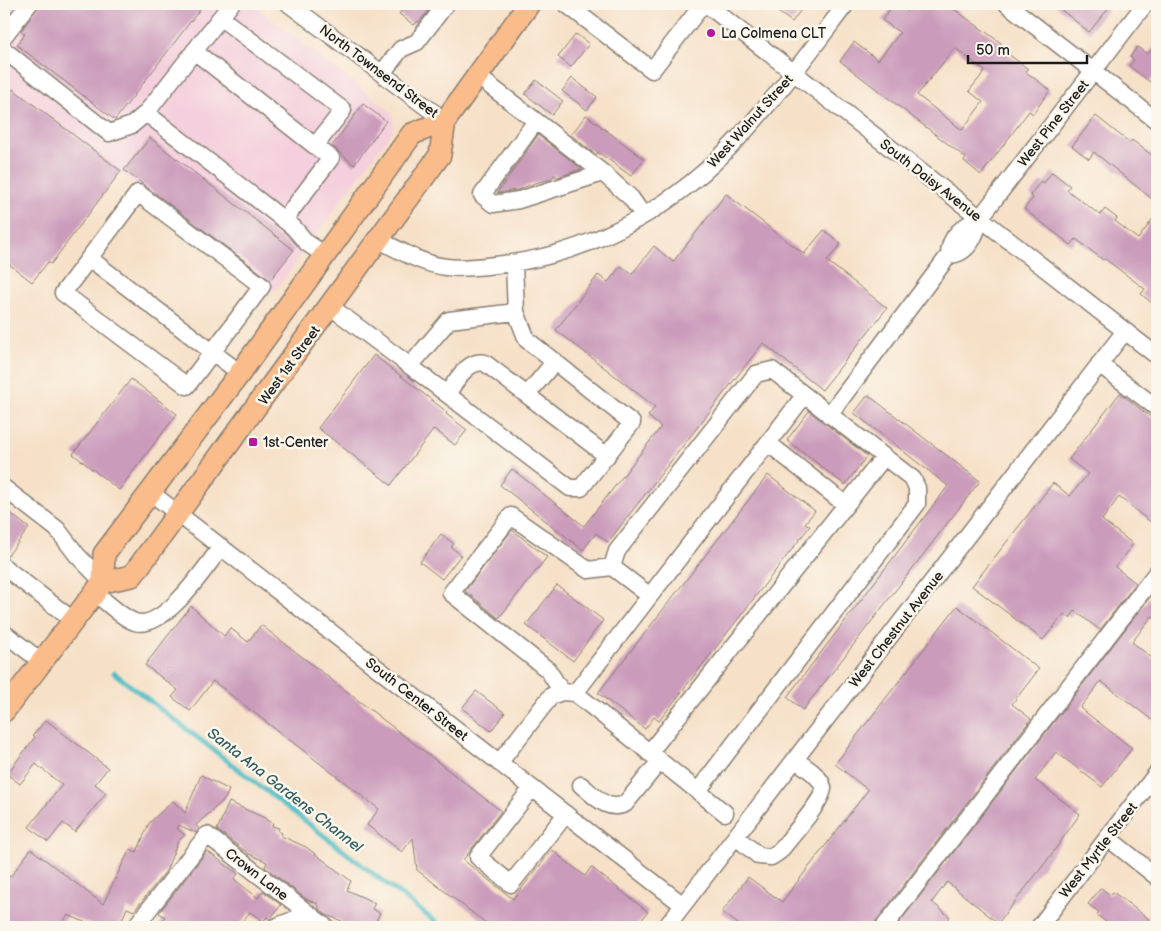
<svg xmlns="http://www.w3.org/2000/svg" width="1161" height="931" font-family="'Balsamiq Sans',sans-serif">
	<rect width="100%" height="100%" fill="#fbf7ec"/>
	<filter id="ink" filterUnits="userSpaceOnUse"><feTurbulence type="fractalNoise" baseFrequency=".02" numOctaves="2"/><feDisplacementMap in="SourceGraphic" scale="10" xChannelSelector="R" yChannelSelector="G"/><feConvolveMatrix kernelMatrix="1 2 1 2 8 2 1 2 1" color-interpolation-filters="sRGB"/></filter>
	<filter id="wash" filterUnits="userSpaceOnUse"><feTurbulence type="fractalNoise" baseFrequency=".0096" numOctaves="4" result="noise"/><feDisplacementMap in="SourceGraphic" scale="20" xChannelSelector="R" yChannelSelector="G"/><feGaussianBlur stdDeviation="1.12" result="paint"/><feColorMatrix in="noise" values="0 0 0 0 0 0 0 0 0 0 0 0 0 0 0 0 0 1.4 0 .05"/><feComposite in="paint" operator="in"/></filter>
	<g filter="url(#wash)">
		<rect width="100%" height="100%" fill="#f6e0c7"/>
		<!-- built -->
		<path fill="#f4cfdd" d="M4 4H252L390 111 394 119 392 131 274 292 123 174 121 170 4 81Z"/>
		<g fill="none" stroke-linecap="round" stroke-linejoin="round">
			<!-- stream -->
			<path stroke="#4ebcc5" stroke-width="5" d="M114 673 442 927"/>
		</g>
		<g id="blocks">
			<!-- building -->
			<path fill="#cb9bbb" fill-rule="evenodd" d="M40 4H204L115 120 17 45 25 34 21 31Z
				M407 4H434L419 22 418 21 414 25 399 14Z
				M767 4H805L792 22Z
				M894 4 907 11 913 4H947L1001 43 999 47 1028 69 1026 72 1050 90 1033 114 1029 111 981 175 964 161 966 158 840 61 854 42 878 60 900 33 882 20ZM955 48 985 71 969 91 983 102 962 130 917 95Z
				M1054 4H1112L1089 32Z
				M576 34 589 44 571 67 558 57Z
				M1157 43V72L1150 82 1129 66 1134 60 1130 57 1137 47 1148 54Z
				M572 78 597 97 587 110 562 91Z
				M536 80 563 101 552 115 525 94Z
				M13 89 121 171 51 264 48 262 32 282 4 260V101Z
				M363 104 386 121 354 165 332 146Z
				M586 115 644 159 631 176 598 152 596 155 571 135Z
				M1096 116 1130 143 1132 140 1157 159V203L1094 152 1089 159 1072 146Z
				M538 135 582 169 558 177 554 175 551 179 535 183 517 190 497 193Z
				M150 138 294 250 270 280 124 170Z
				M1052 172 1070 186 1067 190 1100 215 1105 209 1117 218 1115 221 1138 239 1157 213V307L1141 294 1145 289 1105 259 1103 260 1076 239 1071 245 1024 209 1033 198 1030 195 1041 181 1044 183Z
				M726 194 804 254 824 230 841 244 827 261 887 308 822 390 763 343 608 542 596 533 583 550 500 485 512 469 584 526 661 427 648 416 655 407 556 330 598 275 608 282 621 266 632 274 654 246 673 262Z
				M374 355 447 412 446 414 467 430 455 445 434 429 391 485 318 428Z
				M131 379 177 414 119 490 73 454Z
				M1120 393 1157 422V527L1119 497 1102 520 1133 544 1115 567 1136 583 1100 630 1075 611 1070 618 1064 614 1043 640 972 586 1053 483 1070 496 1088 474 1069 459Z
				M868 395 980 481 803 710 787 697 948 486 854 413Z
				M809 411 867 456 845 485 787 440Z
				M768 475 815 511 805 523 810 526 659 721 654 717 645 729 598 693Z
				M4 508 29 528 6 558 4 557Z
				M512 530 547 557 499 618 465 591Z
				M441 534 454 544 451 547 461 555 442 579 420 562Z
				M557 585 603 620 573 661 526 625Z
				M1157 588V620L1152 616 1132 642 1157 662V714L1152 720 1101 681 1080 708 1132 748 1102 787 1056 752 1035 780 1080 814 1046 862 998 923 947 882 932 902 950 917 942 927H896Z
				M191 606 224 636 230 628 248 642 261 625 501 811 463 860 513 899 552 850 585 876 591 867 648 912 636 927H491L417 870 413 838 402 852 367 825 379 809 213 681 190 711 172 697 178 690 145 665Z
				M957 606 1039 669 1012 704 1031 719 876 921 874 927H742L722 912 748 877 782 902 868 790 835 764Z
				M476 691 505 713 491 731 462 708Z
				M46 720 108 768 95 784 106 793 75 832 63 823 48 842 29 827 62 785 36 764 20 784 7 774 35 737 33 735Z
				M201 775 229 790 225 799 196 825 199 829 196 833 179 825 177 829 185 835 178 841 166 871 134 911 127 908 119 927H96L68 915 59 927H4V872L10 877 31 849 103 904 130 849 137 852 149 823 173 801 185 813Z
				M229 802 267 819 266 820 273 823 272 826 279 828 278 831 282 833 281 836 306 847 351 881 347 890 375 903 372 909 380 913 373 927H339L342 921 326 915 319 909 318 904 306 899 265 867 267 862 249 854 217 830Z
				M207 851 238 874 234 879 258 898 263 891 281 905 270 919 267 917 263 921 250 912 238 927H157L165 917 159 913Z
				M1101 888 1110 895 1113 892 1149 919 1143 927H1113L1097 915 1099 912 1088 904Z"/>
		</g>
	</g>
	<g filter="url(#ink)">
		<use href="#blocks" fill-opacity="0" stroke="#897e72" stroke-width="1"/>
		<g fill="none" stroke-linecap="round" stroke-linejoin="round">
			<!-- minor casing -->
			<g stroke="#897e72" stroke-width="19">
				<path id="minor" d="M231 4 146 113 293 227 307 243 325 255
					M289 4 445 121
					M566 4 652 70 703 4
					M706 4 1157 356
					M1007 4 1157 121
					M221 18 343 110 315 146 331 158 284 220
					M4 36 29 4
					M4 50 109 133 132 125 146 113
					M194 51 315 146
					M382 73 401 49 417 42 446 4
					M477 76 536 121 482 195 493 204 519 200 603 173 536 121
					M603 173 631 198 643 215
					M138 193 262 286 187 386 63 293Z
					M379 240C401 251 422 264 446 267 462 269 479 267 495 265 582 257 666 213 727 150 771 105 808 54 846 4
					M949 255C969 254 976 235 980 218
					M89 258 240 373
					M331 307 410 366 449 320 516 312 514 264
					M1099 364 1157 408
					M410 366 570 488H581L632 423 527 340 516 312
					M447 394C456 382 467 359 485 363L607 456
					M527 395 555 361
					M829 415 949 255C949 235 964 226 980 218L1145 4
					M768 443 846 505
					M4 488 57 529 77 555 103 582
					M150 492 683 905
					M4 567 74 621
					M612 567 617 551 756 374 772 370 913 479 917 488V504L698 791
					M95 593C105 601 124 619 135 622 164 631 205 568 221 547
					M4 633 42 662
					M562 692 548 670 451 593 511 516 588 570 612 567 650 596
					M575 693 804 396
					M649 753 884 457
					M499 763 551 696 562 692 575 693 725 813
					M581 785C595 796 607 812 625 804L660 761
					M532 788 478 857 511 884 566 814
					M736 837 759 856 771 857 780 851C788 840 826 798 823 787 820 775 804 766 795 760
					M1108 838 1157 877
					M135 927 207 835 326 927
					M275 927 308 914
					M666 927 1125 331
					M884 927 1157 572
					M1039 927 1157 773"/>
			</g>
			<!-- major casing -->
			<g stroke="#897e72" stroke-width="24">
				<path id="major" d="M103 582 132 576 440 155 445 121 529 4
					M4 711 103 582 104 554 240 373 412 134 445 121"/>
			</g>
			<!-- minor -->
			<use href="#minor" stroke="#fff" stroke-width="16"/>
			<!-- major -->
			<use href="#major" stroke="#fabc8b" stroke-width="21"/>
		</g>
	</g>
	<!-- markers -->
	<g fill="#b5179e" stroke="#fbf7ec" stroke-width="2">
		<circle cx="711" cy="33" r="5"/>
		<rect x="248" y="437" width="10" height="10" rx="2.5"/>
	</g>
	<g text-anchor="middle" stroke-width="5" stroke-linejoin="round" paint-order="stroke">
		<!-- poi labels -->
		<g font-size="14" fill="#1c1c1c" stroke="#fbf7ec" text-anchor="start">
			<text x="721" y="38">La Colmena CLT</text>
			<text x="263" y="447">1st-Center</text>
		</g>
		<!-- street labels -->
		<g font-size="14" fill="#1c1c1c" stroke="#fbf7ec">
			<text transform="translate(379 71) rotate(37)" y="5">North Townsend Street</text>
			<text transform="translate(750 121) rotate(-48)" y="5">West Walnut Street</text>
			<text transform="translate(1053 123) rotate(-52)" y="5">West Pine Street</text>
			<text transform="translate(931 180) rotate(38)" y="5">South Daisy Avenue</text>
			<text transform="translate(289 365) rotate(-54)" y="5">West 1st Street</text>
			<text transform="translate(896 629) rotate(-52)" y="5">West Chestnut Avenue</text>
			<text transform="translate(417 699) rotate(38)" y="5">South Center Street</text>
			<text transform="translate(1098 850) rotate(-52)" y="5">West Myrtle Street</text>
			<text transform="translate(257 874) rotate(38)" y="5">Crown Lane</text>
		</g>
		<!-- water labels -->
		<g font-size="15" font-style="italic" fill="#305c60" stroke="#fbf7ec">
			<text transform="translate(285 790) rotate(38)" y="5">Santa Ana Gardens Channel</text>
		</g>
	</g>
	<!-- margin -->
	<rect width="1161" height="931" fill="none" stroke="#fbf7ec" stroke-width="20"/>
	<!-- scale -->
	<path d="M968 55v8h119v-8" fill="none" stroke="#1c1c1c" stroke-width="2.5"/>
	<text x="976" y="55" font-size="15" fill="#1c1c1c" stroke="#fbf7ec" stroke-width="4" paint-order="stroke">50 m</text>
</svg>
